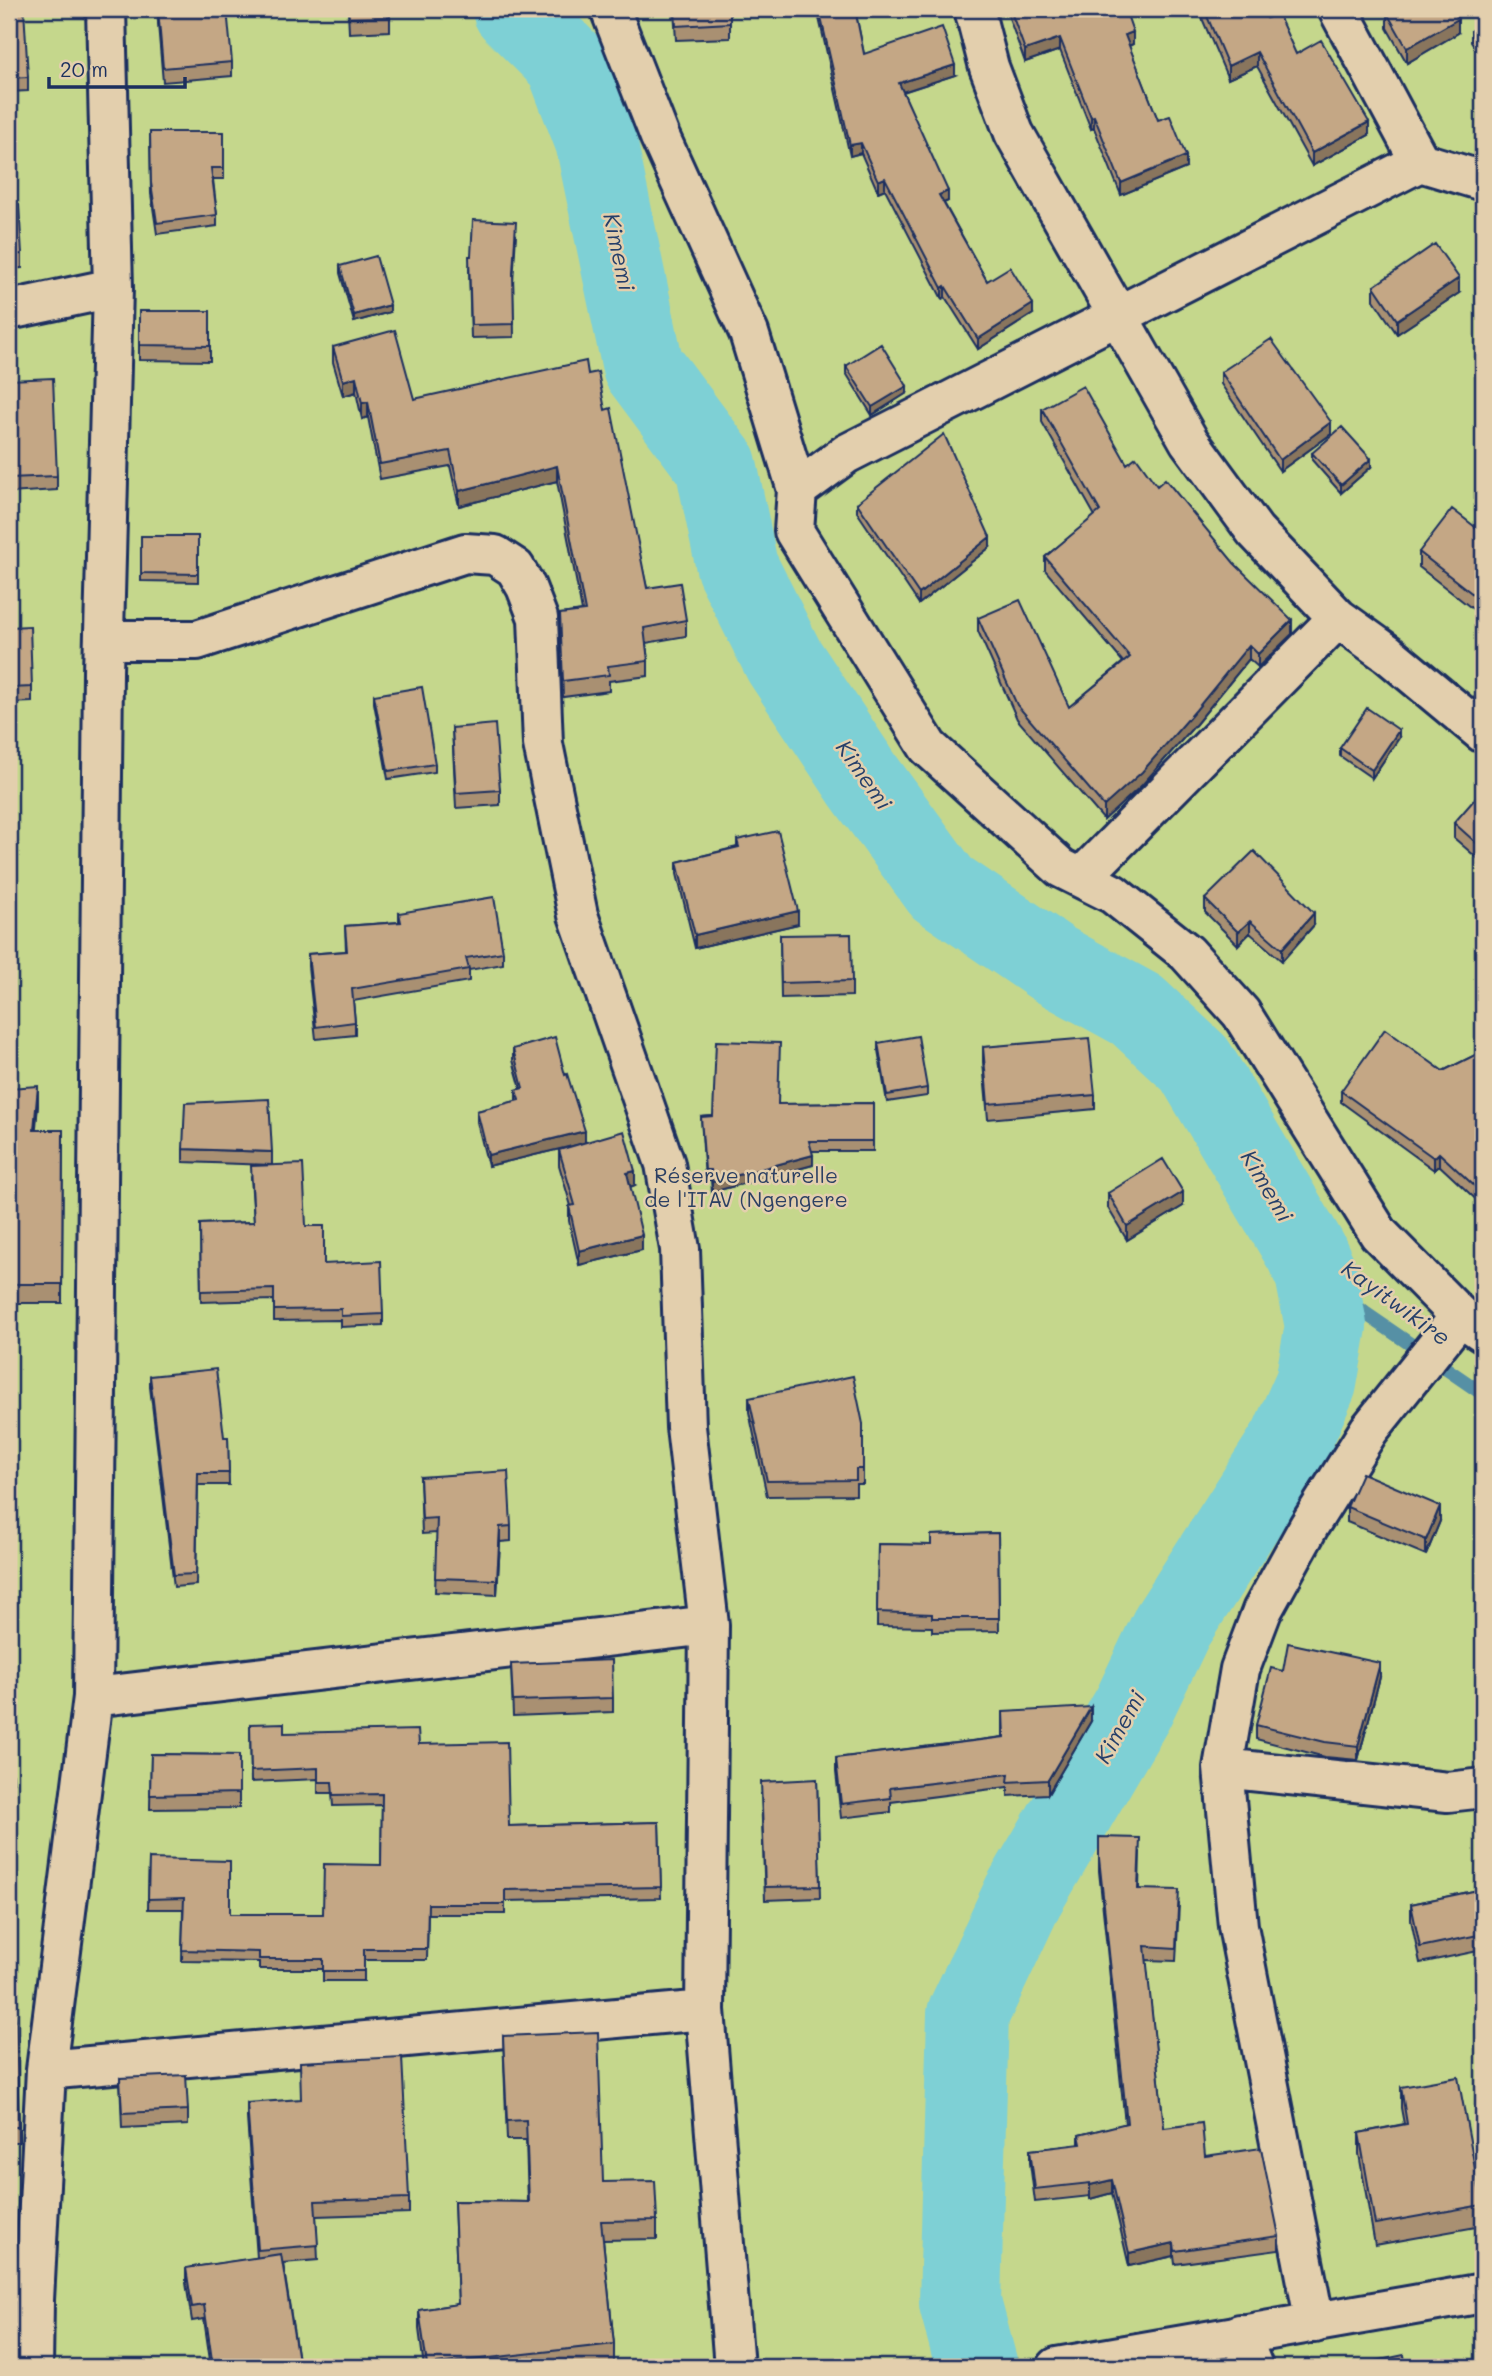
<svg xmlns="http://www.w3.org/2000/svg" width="1492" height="2376" font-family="Mali,sans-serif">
	<rect width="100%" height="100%" fill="#e3cfad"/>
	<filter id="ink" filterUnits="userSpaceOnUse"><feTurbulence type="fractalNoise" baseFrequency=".0143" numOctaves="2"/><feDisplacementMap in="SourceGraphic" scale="14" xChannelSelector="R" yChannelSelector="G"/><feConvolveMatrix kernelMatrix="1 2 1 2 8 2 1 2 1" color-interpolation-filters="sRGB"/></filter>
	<g filter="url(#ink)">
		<!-- green -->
		<path fill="#c5d78c" stroke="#708375" stroke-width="2" d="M9 9H1483V2367H9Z"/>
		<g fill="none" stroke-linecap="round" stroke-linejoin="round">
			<!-- stream -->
			<path stroke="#5690a5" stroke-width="14" d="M1316 1274 1365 1313 1483 1394"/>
			<!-- river -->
			<path stroke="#7ed0d5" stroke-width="82" d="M513 9 566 62 596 141 643 367 716 465 737 567 784 661 864 781 942 888 1053 964 1137 1010 1195 1064 1306 1252 1316 1274 1326 1326 1316 1383 1290 1442 1172 1626 1133 1708 1023 1896 968 2014 960 2303 977 2367"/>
			<!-- minor casing -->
			<g stroke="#1b2f5e" stroke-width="44">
				<path id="minor" d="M610 9 660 137 749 333 797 490 794 531 928 747 1061 868 1113 894 1187 953 1241 1013 1379 1234 1460 1316 1483 1332
					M974 9 989 67 1014 133 1189 441 1255 531 1338 618 1388 654 1483 733
					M1338 9 1420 162
					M9 310 113 288
					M797 490 846 454 1420 162 1483 181
					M106 640H197L465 553 495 555 515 568 526 587 538 618 543 744 578 915 665 1164 680 1249 686 1427 709 1625 705 2010 734 2367
					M1081 878 1338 618
					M93 1697 709 1625
					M1223 1768 1448 1792 1483 1788
					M46 2070 705 2010
					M1315 2323 1238 1926 1223 1768 1240 1669 1262 1611 1309 1526 1369 1430 1460 1316
					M1240 2334 1253 2367
					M33 2367 34 2300 46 2070 93 1697 103 672 113 288 106 9"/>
			</g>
			<!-- tertiary casing -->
			<g stroke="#1b2f5e" stroke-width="44">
				<path id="tertiary" d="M1057 2367 1483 2293"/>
			</g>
			<!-- minor -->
			<use href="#minor" stroke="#e3cfad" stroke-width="38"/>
			<!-- tertiary -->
			<use href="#tertiary" stroke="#e3cfad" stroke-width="38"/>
		</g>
		<!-- wall -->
		<path fill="#a99072" stroke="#1b2f5e" stroke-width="2" d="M9 9 28 77V91L9 92Z
			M158 9 232 62V76L163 82 158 24Z
			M348 9H390V31L349 33Z
			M674 9H730V38L676 40Z
			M817 9H855L864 54 955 75 903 92 948 201 944 203 987 281 1033 314 978 349 945 297 942 299 885 189 878 192 861 153 850 156Z
			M1008 9H1125L1133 44 1129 46 1158 120 1186 168 1121 195 1094 128 1091 129 1060 50 1025 62 1008 15Z
			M1198 9H1263L1267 18 1296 54 1369 135 1312 166 1257 66 1228 79Z
			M1387 13 1458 33 1407 63 1387 28Z
			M1483 24V61L1471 42V31Z
			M150 132H224V179H213L217 215V226L157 234 151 194Z
			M9 205 22 254V268L9 269Z
			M516 235 513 282 514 337 471 338 469 269 471 256Z
			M340 266 390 312 354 322 340 273Z
			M1374 286 1459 293 1397 334 1374 300Z
			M139 311H210V361L139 360Z
			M333 347 414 399 588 374 605 410 647 588 686 620V636L646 643 648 661V676L609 681V691L563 697 560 614 582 611 557 481 459 506 450 466 380 479 368 417 362 419 356 392 343 396 333 362Z
			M846 366 907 393 872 415 846 373Z
			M1221 372 1331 434 1280 471 1221 384Z
			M9 380 57 476V490L9 493Z
			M1042 409 1157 486 1292 634 1258 667 1249 659 1196 724 1142 785 1104 820 1017 719 978 631V618L1069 707 1123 662 1045 570V557L1095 516 1042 422Z
			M1312 453 1371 467 1341 493 1312 460Z
			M857 503 990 547 919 604 857 512Z
			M1483 533V617L1419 567V552Z
			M141 536H198V582L141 581Z
			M9 627 32 687V702L9 703Z
			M1483 632V653L1480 651V636Z
			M374 695 435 764V772L388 779 374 703Z
			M452 728 500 790V805L456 808Z
			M1399 738 1372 778 1340 756V748Z
			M1483 796V863L1454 838V823Z
			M737 840 798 924 695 948 677 874V862L737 847Z
			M1205 899 1314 925 1282 961 1250 933 1238 945 1205 912Z
			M399 913 503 952V964L469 970V981L353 1001 355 1022V1035L316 1039 308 966V954L346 951 345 926 399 922Z
			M780 935 852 981V996L781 998Z
			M878 1043 927 1088V1096L887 1102 878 1050Z
			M983 1047 1095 1095V1109L988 1119 983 1062Z
			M513 1049 565 1075 585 1143 488 1166 477 1122V1111L516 1101V1090L521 1089 513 1060Z
			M1483 1051V1206L1439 1165 1434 1170 1341 1102V1091L1443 1071Z
			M9 1088 38 1105 35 1130H63L62 1303H10L11 1259H9Z
			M873 1103V1151H812L813 1165 712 1192 711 1180H705L701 1117 713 1116 778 1104Z
			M183 1149 272 1152V1165L183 1162Z
			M559 1150 635 1185 630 1187 642 1250 579 1265 569 1221V1206H571L559 1165Z
			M251 1177 306 1226 324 1264 383 1314V1325L341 1327V1320L274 1321V1300L201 1302 200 1224 254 1222Z
			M1108 1193 1183 1206 1127 1240 1108 1208Z
			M150 1376 224 1437H228L229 1485H198L196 1585 174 1587 150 1387Z
			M749 1398 863 1424V1484H856V1495L767 1496 749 1412Z
			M420 1477 511 1526V1541L500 1542 497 1595 435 1592 437 1533 422 1534Z
			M1347 1507 1440 1521 1426 1555 1347 1522Z
			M998 1533 999 1631 932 1632V1627L877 1626 878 1544 931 1545V1535Z
			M511 1664 613 1698V1712L513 1716Z
			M1283 1671 1380 1677 1358 1760 1325 1757 1256 1739V1725Z
			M1003 1712 1091 1721 1048 1794 1008 1796V1787L891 1802V1812L841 1818 836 1772V1758L1003 1737Z
			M250 1724 284 1733 419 1744 509 1826 659 1822 661 1898 505 1901V1914H428L427 1960H364V1981H323V1969H259V1962L182 1961 183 1909H148L149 1859 230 1914H323L381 1865 382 1805 333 1806 332 1793H318V1779L251 1782Z
			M151 1754 239 1755V1808L150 1809Z
			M9 1774 16 1852V1867H9Z
			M817 1779 820 1898 765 1900 761 1794Z
			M1099 1837 1140 1852 1139 1889 1179 1904 1176 1961 1146 1960 1164 2128 1205 2156 1279 2236V2250L1175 2264 1174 2256 1129 2266 1112 2193 1090 2199V2196L1035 2202 1030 2163V2150L1079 2145V2135L1125 2124 1099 1871Z
			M1483 1889V1950L1420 1963 1411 1920V1904Z
			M9 1962 19 2127V2142H9Z
			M503 2036 603 2182 657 2220V2239L603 2240 614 2344V2364L582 2367H424L419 2329V2310L458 2304 454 2201 528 2202 526 2140H507Z
			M120 2078 188 2110V2125L122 2128Z
			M1401 2087 1482 2205V2226L1375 2245 1359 2154V2133L1404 2124 1401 2108Z
			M247 2103 409 2198V2213L316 2216 318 2260 283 2263 299 2367H211L204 2319 192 2321 186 2283V2268L257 2258 247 2118Z"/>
		<!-- shaded-wall -->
		<path fill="#89755d" stroke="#1b2f5e" stroke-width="2" d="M1458 19V33L1407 63V48Z
			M1133 32V44L1125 47V35Z
			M1060 38V50L1025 62V50Z
			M1257 52V66L1228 79V66Z
			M955 65V75L899 93V83Z
			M1094 116V128L1091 129V117Z
			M1369 122V135L1312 166V153Z
			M861 143V153L850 156V145Z
			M1186 156V168L1121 195V183Z
			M885 178V189L878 192V181Z
			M948 191V201L939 205V195Z
			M1459 278V293L1397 334V320Z
			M945 286V297L942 299V288Z
			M1033 304V314L978 349V339Z
			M390 305V312L354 322V315Z
			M356 377V392L343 396V381Z
			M907 386V393L872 415V407Z
			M368 402V417L362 419V403Z
			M1331 422V434L1280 471V460Z
			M1371 459V467L1341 493V485Z
			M557 466V481L459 506V491Z
			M990 537V547L919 604V594Z
			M1292 620V634L1258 667V654Z
			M1249 645V659L1196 724 1142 785 1104 820V806Z
			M1399 730V738L1372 778V770Z
			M798 911V924L695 948V935Z
			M1314 913V925L1282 961V949Z
			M1250 921V933L1238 945V932Z
			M38 1086V1105L34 1149V1130Z
			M585 1131V1143L488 1166V1155Z
			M1439 1153V1165L1434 1170V1158Z
			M813 1155V1165L712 1192V1182Z
			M635 1171V1185L627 1188V1173Z
			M1183 1192V1206L1127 1240V1226Z
			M642 1235V1250L579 1265V1251Z
			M1440 1506V1521L1426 1555V1540Z
			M500 1527V1542L497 1595V1580Z
			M1380 1663V1677L1358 1760V1746Z
			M1091 1707V1721L1048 1794V1780Z
			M1112 2180V2193L1090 2199V2185Z
			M1174 2243V2256L1129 2266V2253Z"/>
		<!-- building -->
		<path fill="#c4a785" stroke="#1b2f5e" stroke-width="2" d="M9 9H24L28 77 9 78Z
			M158 9H227L232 62 163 68Z
			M348 9H390V17L349 18Z
			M675 9H730V23L676 26Z
			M819 9H855L864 54 942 27 955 65 899 83 948 191 939 195 987 281 1010 267 1033 304 978 339 945 286 942 288 885 178 878 181 861 143 850 145Z
			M1010 9H1125L1133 32 1125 35 1158 120 1170 116 1186 156 1121 183 1094 116 1091 117 1060 38 1025 50Z
			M1204 9H1263L1267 18 1278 14 1296 54 1321 40 1369 122 1312 153 1257 52 1228 66Z
			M1395 9H1452L1458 19 1407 48 1387 13Z
			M1483 24V50L1471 31Z
			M150 132H224V168H211L217 215 157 223 151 183Z
			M19 204 22 254 9 255V205Z
			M473 220 516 222 513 273 514 324 471 325 469 256H471Z
			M1435 244 1459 278 1397 320 1374 286Z
			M376 256 390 305 354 315 340 266Z
			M139 311H210V346L139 345Z
			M395 330 414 399 586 361 588 374 598 372 605 410 611 408 647 588 680 583 686 620 644 628 648 661 608 666 609 675 563 681 560 614 585 611 557 466 459 491 450 451 380 464 368 402 362 403 356 377 343 381 333 347Z
			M1271 339 1331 422 1280 460 1221 372Z
			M881 344 907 386 872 407 846 366Z
			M53 378 57 476 9 478V380Z
			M1083 386 1127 464 1136 457 1157 486 1165 479 1234 563 1292 620 1258 654 1249 645 1196 710 1142 772 1104 806 1017 705 978 618 1020 600 1069 707 1130 657 1045 557 1100 511 1042 409Z
			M1342 427 1371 459 1341 485 1312 453Z
			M944 434 990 537 919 594 857 503Z
			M1452 509 1483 533V602L1419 552Z
			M141 536H198V574L141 573Z
			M30 626 32 687 9 688V627Z
			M422 687 435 764 388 771 374 695Z
			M1367 708 1399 730 1372 770 1340 748Z
			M495 724 500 790 456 793 452 728Z
			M1480 793 1483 796V849L1454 823Z
			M778 831 798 911 695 935 677 862 739 847 737 840Z
			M1254 851 1314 913 1282 949 1250 921 1238 932 1205 899Z
			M494 897 503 952 466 958 469 969 352 989 355 1022 316 1027 308 954 347 951 345 926 401 922 399 913Z
			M851 934 852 981 781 983 780 935Z
			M1385 1029 1443 1071 1483 1051V1194L1439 1153 1434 1158 1341 1091Z
			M918 1036 927 1088 887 1095 878 1043Z
			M555 1037 565 1075 567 1074 585 1131 488 1155 477 1111 519 1100 516 1090 523 1088 513 1049Z
			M1089 1038 1095 1095 988 1104 983 1047Z
			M716 1041 780 1043 778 1104 873 1103V1141H809L813 1155 712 1182 711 1170H705L701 1117 713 1116Z
			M38 1086 34 1130H63L62 1284H10L11 1241H9V1088Z
			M269 1099 272 1152 183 1149 185 1103Z
			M624 1131 635 1171 627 1173 642 1235 579 1251 569 1206 575 1205 559 1150Z
			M1163 1159 1183 1192 1127 1226 1108 1193Z
			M303 1164 306 1226H324V1264L381 1261 383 1314 341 1316V1309L274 1310V1289L201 1291 200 1224 254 1222 251 1166Z
			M216 1369 224 1437H228L229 1473H198L196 1574 174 1575 150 1376Z
			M853 1376 863 1424V1469H856V1480L767 1481 749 1398Z
			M508 1471 511 1526 500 1527 497 1580 435 1578 437 1518 422 1519 420 1477Z
			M1362 1473 1440 1506 1426 1540 1347 1507Z
			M998 1533 999 1618H932V1614L877 1612 878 1544 931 1545V1535Z
			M1288 1643 1380 1663 1358 1746 1325 1742 1256 1725 1271 1668 1283 1671Z
			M612 1660 613 1698 513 1701 511 1664Z
			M1091 1707 1048 1780 1008 1782 1009 1774 890 1788 891 1798 841 1804 836 1758 1004 1737 1003 1712Z
			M284 1723V1733L418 1730 419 1744 507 1742 509 1826 659 1822 661 1887 505 1890V1904H428L427 1949H364V1971H323V1959H259V1952L182 1950 184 1898 148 1899 149 1859 230 1861V1914H323L324 1864 381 1865 382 1794 333 1795 332 1782H318V1768L251 1771 250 1724Z
			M151 1754 239 1755V1793L150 1795Z
			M9 1774H13L16 1852H9Z
			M817 1779 820 1886 765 1887 761 1782Z
			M1099 1837 1140 1838 1138 1889 1179 1890 1176 1948 1145 1946 1164 2128 1202 2123 1205 2156 1261 2148 1279 2236 1175 2251 1174 2243 1129 2253 1112 2180 1090 2185V2183L1035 2189 1030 2150 1081 2144 1079 2135 1127 2123 1099 1858Z
			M1483 1889V1934L1420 1947 1411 1904Z
			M9 1962 16 2020 19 2127H9Z
			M598 2032 603 2182 655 2181 657 2220 601 2221 614 2344 427 2365 419 2310 458 2304 454 2201 529 2202 526 2120 507 2121 503 2036Z
			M402 2057 409 2198 315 2201 318 2245 258 2250 247 2103 301 2099 300 2062Z
			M186 2075 188 2110 122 2113 120 2078Z
			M1458 2077 1482 2205 1375 2224 1359 2133 1407 2124 1401 2087Z
			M281 2254 299 2367H213L204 2305 192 2307 186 2268Z
			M9 2338 11 2347V2367H9Z
			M1404 2355 1406 2367H1347Z"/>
	</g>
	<g text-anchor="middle" stroke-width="5" stroke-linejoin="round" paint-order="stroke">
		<!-- park labels -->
		<g font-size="21" fill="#2c4063" stroke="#e3cfad">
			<text x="746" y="1183">Réserve naturelle<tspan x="746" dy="24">de l'ITAV (Ngengere</tspan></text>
		</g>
		<!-- water labels -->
		<g font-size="23" font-style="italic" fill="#253f6a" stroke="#e3cfad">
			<text transform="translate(619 252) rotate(78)" y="8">Kimemi</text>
			<text transform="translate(864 775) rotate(55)" y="8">Kimemi</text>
			<text transform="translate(1267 1186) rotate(59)" y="8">Kimemi</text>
			<text transform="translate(1396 1303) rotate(36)" y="8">Kayitwikire</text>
			<text transform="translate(1120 1727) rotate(-61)" y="8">Kimemi</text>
		</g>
	</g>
	<!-- margin -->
	<rect width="1492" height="2376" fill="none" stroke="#e3cfad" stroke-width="35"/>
	<rect x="18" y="18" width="1457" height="2341" fill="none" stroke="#1b2f5e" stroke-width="2.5" filter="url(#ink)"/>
	<!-- scale -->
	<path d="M49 77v10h136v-10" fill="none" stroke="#1b2f5e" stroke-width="3.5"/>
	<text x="60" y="77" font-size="21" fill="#1b2f5e" stroke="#e3cfad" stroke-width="5" paint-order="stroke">20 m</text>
</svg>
